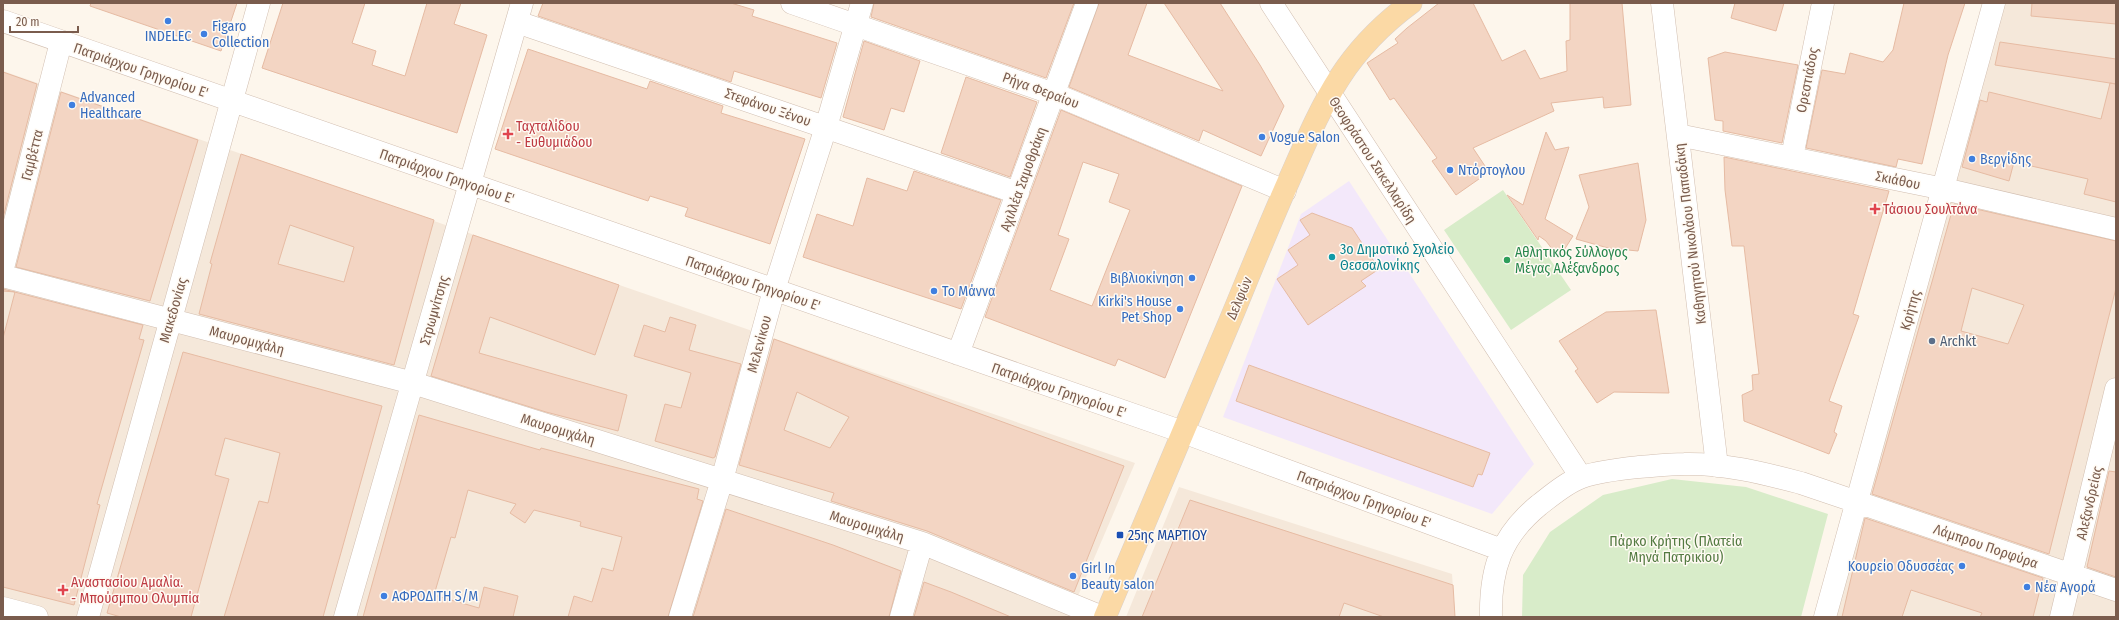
<svg xmlns="http://www.w3.org/2000/svg" width="2119" height="620" font-family="'Fira Sans Condensed',sans-serif">
	<rect width="100%" height="100%" fill="#fdf6ec"/>
	<!-- residential -->
	<path fill="#f5e8da" d="M2002 3H2116V617H1833Z
		M3 71 434 221 1135 463 1069 617H3Z
		M1179 487 1452 574 1455 617H1126Z"/>
	<!-- education -->
	<path fill="#f3e8fa" d="M1349 181 1534 464 1492 514 1223 417 1301 214Z"/>
	<!-- green -->
	<path fill="#d8ecc9" d="M1503 190 1571 290 1511 330 1444 230Z
		M1672 479 1746 487 1828 514 1801 617H1522L1523 575 1550 532 1603 495Z"/>
	<!-- building -->
	<path fill="#f3d5c3" stroke="#e6bba3" fill-rule="evenodd" d="M91 3H237L221 51 90 6Z
		M283 3H365L352 43 376 51 372 65 405 76 427 3H461L454 24 487 35 457 133 262 68Z
		M543 3H731L754 10 752 16 837 43 821 98 734 71 731 82 538 16Z
		M874 3H1074L1046 78 871 17Z
		M1099 3H1147L1128 55 1223 91 1164 3H1220L1260 65 1284 106 1261 156 1203 130 1199 141 1069 87Z
		M1439 3H1473L1502 61 1525 50 1540 79 1567 71 1566 41 1570 40V3H1622L1631 105 1604 108 1603 97 1551 103 1554 111 1473 148 1489 172 1456 195 1432 161 1437 158 1394 98 1390 100 1367 63 1398 43 1395 39 1407 28Z
		M1735 3H1784L1776 31 1731 18Z
		M1904 3H1965L1948 55 1922 164 1898 159 1896 167 1806 148 1822 70 1845 74 1850 53 1883 62 1893 50Z
		M2032 3H2116V24L2031 16Z
		M864 41 920 61 904 112 891 108 884 130 843 117Z
		M2000 42 2116 59V84L1995 65Z
		M528 49 647 89 650 81 723 106 721 113 805 139 770 244 685 216 688 208 650 196 648 201 495 149Z
		M1725 52 1798 65 1782 143 1723 131V121L1715 120 1708 58Z
		M3 72 37 84 3 218Z
		M966 77 1037 102 1010 177 941 153Z
		M2110 83 2116 84V202L2084 194 2088 179 2014 162 2009 181 1962 167 1980 100 1987 102 1989 92 2101 119Z
		M61 92 198 140 150 301 16 267Z
		M1061 110 1242 186 1165 378 1118 359 1115 366 985 317ZM1083 162 1119 174 1109 202 1130 210 1092 306 1050 290 1069 239 1058 235Z
		M1546 132 1555 150 1569 147 1545 219 1573 236 1559 258 1546 241 1539 236 1538 240 1507 195 1523 205Z
		M241 154 434 220 394 365 199 314 212 264 210 263ZM290 225 354 247 344 282 278 264Z
		M1724 157 1889 191 1853 314 1859 316 1829 401 1842 406 1834 432 1837 434 1829 454 1744 421 1742 395 1753 390 1752 375 1759 374 1744 246H1732L1725 190Z
		M1638 163 1646 220 1638 251 1608 248 1576 239 1589 207 1579 175Z
		M914 171 1001 200 961 309 803 257 817 214 853 226 867 178 907 191Z
		M1954 204 2116 241V288L2049 554 1872 494ZM1972 288 2024 305 2008 344 1961 331Z
		M1312 213 1352 228 1379 269 1361 281 1366 286 1308 325 1277 279 1298 265 1288 250 1310 235 1300 220Z
		M473 235 619 285 595 355 490 317 479 353 627 395 618 431 546 412 431 376Z
		M3 289 143 325 139 339 144 340 97 504 100 505 74 605 3 587V338L15 292 3 291Z
		M1656 310 1669 393 1614 392 1597 403 1575 371 1578 369 1559 341 1606 312Z
		M670 317 696 325 689 350 741 364 715 457 713 458 655 441 665 404 681 408 691 373 634 356 644 325 665 332Z
		M774 339 1124 466 1074 592 927 531 831 501 834 493 739 465ZM797 392 849 417 830 448 784 430Z
		M183 352 382 406 323 617H224L259 501 268 503 280 453 225 438 215 475 229 479 191 617H121L107 613Z
		M1249 365 1490 453 1482 475 1478 474 1473 487 1236 401Z
		M419 415 540 450 541 448 699 489 697 499 703 501 668 617H568L574 596 592 602 602 568 613 571 622 537 580 526 581 522 534 510 525 523 510 513 516 504 468 490 455 538 451 537 434 595 479 608 484 587 518 596 513 617H363Z
		M2109 471 2116 472V577L2087 567Z
		M1190 500 1453 585 1455 617H1384L1344 603 1339 617H1142Z
		M726 509 833 545 901 571 889 617H693Z
		M1865 518 2043 578 2033 617H1980L1982 613 1911 590 1902 617H1842Z
		M924 582 951 592 1011 617H914Z"/>
	<g fill="none" stroke-linecap="round" stroke-linejoin="round">
		<!-- minor casing -->
		<g stroke="#d1beb0" stroke-width="23">
			<path id="minor" d="M792 3 1054 94 1285 191
				M1271 3 1581 477
				M1662 3 1717 466
				M3 21 1183 432 1502 550
				M517 22 1018 193
				M1678 135 1944 189 2116 229
				M1792 157 1823 3
				M3 268 61 42
				M3 276 413 383 922 543 1102 617
				M958 354 1087 3
				M3 608 37 617
				M88 617 259 3
				M345 617 522 3
				M680 617 722 480 774 290 826 127 862 3
				M901 617 922 543
				M1491 617C1490 569 1501 536 1539 505 1552 495 1567 482 1582 477 1600 471 1620 469 1639 467 1654 466 1669 464 1684 464 1723 463 1763 473 1801 483L2116 590
				M1825 617 1994 3
				M2061 617 2116 389"/>
		</g>
		<!-- major casing -->
		<g stroke="#dad1cd" stroke-width="23">
			<path id="major" d="M1105 617C1147 517 1190 416 1232 316 1251 270 1270 223 1290 178 1323 103 1343 53 1411 3"/>
		</g>
		<!-- minor -->
		<use href="#minor" stroke="#fff" stroke-width="22"/>
		<!-- major -->
		<use href="#major" stroke="#fbd9a5" stroke-width="22"/>
	</g>
	<!-- markers -->
	<g fill="#3f7fe0" stroke="#fffaf3" stroke-width="1.5">
		<circle cx="168" cy="21" r="4"/>
		<circle cx="204" cy="34" r="4"/>
		<circle cx="72" cy="105" r="4"/>
		<circle cx="1262" cy="137" r="4"/>
		<circle cx="1972" cy="159" r="4"/>
		<circle cx="1450" cy="170" r="4"/>
		<circle cx="1192" cy="278" r="4"/>
		<circle cx="934" cy="291" r="4"/>
		<circle cx="1180" cy="309" r="4"/>
		<circle cx="1962" cy="566" r="4"/>
		<circle cx="1073" cy="576" r="4"/>
		<circle cx="2027" cy="587" r="4"/>
		<circle cx="384" cy="596" r="4"/>
	</g>
	<g fill="#e0444e" stroke="#fffaf3" stroke-width="1.5">
		<path d="M506 128h4v4h4v4h-4v4h-4v-4h-4v-4h4z"/>
		<path d="M1873 203h4v4h4v4h-4v4h-4v-4h-4v-4h4z"/>
		<path d="M61 584h4v4h4v4h-4v4h-4v-4h-4v-4h4z"/>
	</g>
	<circle fill="#0f9aa8" stroke="#fffaf3" stroke-width="1.5" cx="1332" cy="257" r="4"/>
	<circle fill="#2e9e5b" stroke="#fffaf3" stroke-width="1.5" cx="1507" cy="260" r="4"/>
	<circle fill="#5c6f8a" stroke="#fffaf3" stroke-width="1.5" cx="1932" cy="341" r="4"/>
	<rect fill="#1a4fb4" stroke="#fffaf3" stroke-width="1.5" x="1116" y="531" width="8" height="8" rx="2"/>
	<g text-anchor="middle" stroke-width="3" stroke-linejoin="round" paint-order="stroke">
		<!-- shop labels -->
		<g font-size="14" fill="#366cbe" stroke="#fffaf3" text-anchor="start">
			<text x="212" y="31">Figaro<tspan x="212" dy="16">Collection</tspan></text>
			<text x="168" y="41" text-anchor="middle">INDELEC</text>
			<text x="80" y="102">Advanced<tspan x="80" dy="16">Healthcare</tspan></text>
			<text x="1270" y="142">Vogue Salon</text>
			<text x="1980" y="164">Βεργίδης</text>
			<text x="1458" y="175">Ντόρτογλου</text>
			<text x="1184" y="283" text-anchor="end">Βιβλιοκίνηση</text>
			<text x="942" y="296">Το Μάννα</text>
			<text x="1172" y="306" text-anchor="end">Kirki's House<tspan x="1172" dy="16">Pet Shop</tspan></text>
			<text x="1954" y="571" text-anchor="end">Κουρείο Οδυσσέας</text>
			<text x="1081" y="573">Girl In<tspan x="1081" dy="16">Beauty salon</tspan></text>
			<text x="2035" y="592">Νέα Αγορά</text>
			<text x="392" y="601">ΑΦΡΟΔΙΤΗ S/M</text>
		</g>
		<!-- street labels -->
		<g font-size="14" fill="#7a5c4d" stroke="#fffaf3">
			<text transform="translate(141 70) rotate(19)" y="5">Πατριάρχου Γρηγορίου Ε'</text>
			<text transform="translate(1807 80) rotate(-79)" y="5">Ορεστιάδος</text>
			<text transform="translate(1041 90) rotate(20)" y="5">Ρήγα Φεραίου</text>
			<text transform="translate(768 107) rotate(19)" y="5">Στεφάνου Ξένου</text>
			<text transform="translate(32 155) rotate(-76)" y="5">Γαμβέττα</text>
			<text transform="translate(1373 160) rotate(57)" y="5">Θεοφράστου Σακελλαρίδη</text>
			<text transform="translate(447 176) rotate(19)" y="5">Πατριάρχου Γρηγορίου Ε'</text>
			<text transform="translate(1023 179) rotate(-70)" y="5">Αχιλλέα Σαμοθράκη</text>
			<text transform="translate(1898 180) rotate(12)" y="5">Σκιάθου</text>
			<text transform="translate(1690 234) rotate(-97)" y="5">Καθηγητού Νικολάου Παπαδάκη</text>
			<text transform="translate(753 283) rotate(19)" y="5">Πατριάρχου Γρηγορίου Ε'</text>
			<text transform="translate(1239 298) rotate(-67)" y="5">Δελφών</text>
			<text transform="translate(173 310) rotate(-74)" y="5">Μακεδονίας</text>
			<text transform="translate(434 310) rotate(-74)" y="5">Στρωμνίτσης</text>
			<text transform="translate(1910 310) rotate(-74)" y="5">Κρήτης</text>
			<text transform="translate(247 340) rotate(15)" y="5">Μαυρομιχάλη</text>
			<text transform="translate(759 344) rotate(-75)" y="5">Μελενίκου</text>
			<text transform="translate(1059 390) rotate(19)" y="5">Πατριάρχου Γρηγορίου Ε'</text>
			<text transform="translate(558 429) rotate(17)" y="5">Μαυρομιχάλη</text>
			<text transform="translate(1364 499) rotate(20)" y="5">Πατριάρχου Γρηγορίου Ε'</text>
			<text transform="translate(2089 503) rotate(-77)" y="5">Αλεξανδρείας</text>
			<text transform="translate(867 526) rotate(17)" y="5">Μαυρομιχάλη</text>
			<text transform="translate(1986 546) rotate(19)" y="5">Λάμπρου Πορφύρα</text>
		</g>
		<!-- health labels -->
		<g font-size="14" fill="#be3a42" stroke="#fffaf3" text-anchor="start">
			<text x="516" y="131">Ταχταλίδου<tspan x="516" dy="16">- Ευθυμιάδου</tspan></text>
			<text x="1883" y="214">Τάσιου Σουλτάνα</text>
			<text x="71" y="587">Αναστασίου Αμαλία.<tspan x="71" dy="16">- Μπούσμπου Ολυμπία</tspan></text>
		</g>
		<!-- culture labels -->
		<g font-size="14" fill="#0d838f" stroke="#fffaf3" text-anchor="start">
			<text x="1340" y="254">3ο Δημοτικό Σχολείο<tspan x="1340" dy="16">Θεσσαλονίκης</tspan></text>
		</g>
		<!-- leisure labels -->
		<g font-size="14" fill="#27864d" stroke="#fffaf3" text-anchor="start">
			<text x="1515" y="257">Αθλητικός Σύλλογος<tspan x="1515" dy="16">Μέγας Αλέξανδρος</tspan></text>
		</g>
		<!-- service labels -->
		<g font-size="14" fill="#4e5e75" stroke="#fffaf3" text-anchor="start">
			<text x="1940" y="346">Archkt</text>
		</g>
		<!-- transit labels -->
		<g font-size="14" fill="#164399" stroke="#fffaf3" text-anchor="start">
			<text x="1128" y="540">25ης ΜΑΡΤΙΟΥ</text>
		</g>
		<!-- park labels -->
		<g font-size="14" fill="#537a41" stroke="#fffaf3">
			<text x="1676" y="546">Πάρκο Κρήτης (Πλατεία<tspan x="1676" dy="16">Μηνά Πατρικίου)</tspan></text>
		</g>
	</g>
	<!-- border -->
	<rect width="2119" height="620" fill="none" stroke="#7a5c4d" stroke-width="8"/>
	<!-- scale -->
	<path d="M10 26v6h68v-6" fill="none" stroke="#7a5c4d" stroke-width="2"/>
	<text x="16" y="26" font-size="12" fill="#7a5c4d" stroke="#fffaf3" stroke-width="3" paint-order="stroke">20 m</text>
</svg>
